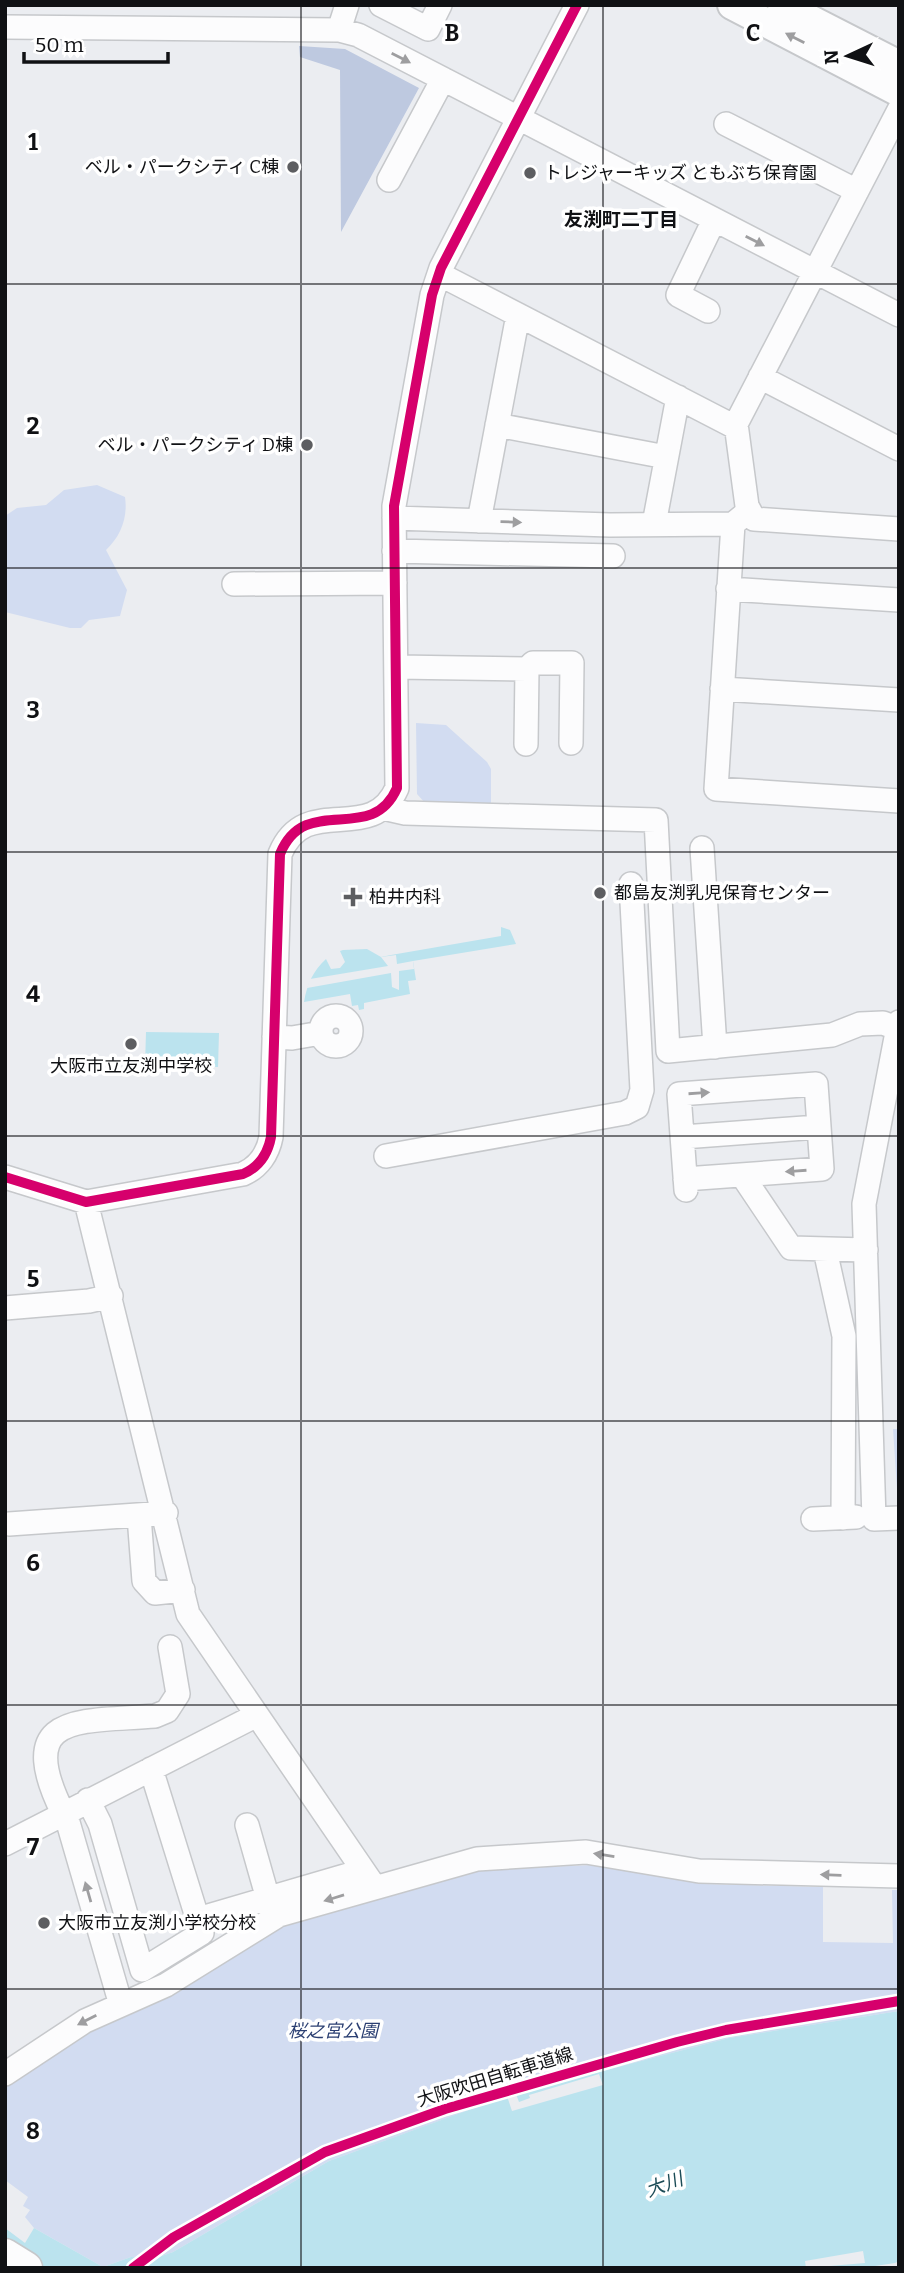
<svg xmlns="http://www.w3.org/2000/svg" width="904" height="2273" font-family="Bitter,'Noto Sans JP',serif">
	<rect width="100%" height="100%" fill="#ebedf1"/>
	<!-- green -->
	<path fill="#d2dcf1" d="M97 485 125 497C128 517 121 536 106 550L127 590 120 616 89 620 81 628H70L5 612V516L17 508 46 505 64 490Z
		M416 723 446 725 487 762 491 769V806L426 804 417 794Z
		M893 1429H899V1489H897Z
		M593 1865 702 1884 823 1887V1942L893 1943 892 1890H899V2011L729 2038 508 2096 329 2161 173 2252 156 2258 131 2257 103 2267 34 2228 25 2217 30 2210 23 2206 28 2197 5 2180V2083L52 2050 276 1924 477 1870Z"/>
	<!-- forest -->
	<path fill="#bec9e0" d="M299 46 345 49 419 88 341 232 340 70 300 57Z"/>
	<!-- water -->
	<path fill="#bbe3ee" d="M501 927 510 930 516 944 413 961 416 980 408 981 410 994 364 1003V1009L359 1010 358 1005 352 1006 350 994 304 1002C307 984 313 971 326 959L331 969 340 968 345 962 340 951 343 950 367 949 381 957 391 955 501 936Z
		M146 1032 219 1033 218 1067 145 1065Z
		M899 2011V2261L895 2263 862 2268H5V2228L25 2243 34 2228 103 2267 131 2257 156 2258 173 2252 329 2161 507 2096 729 2038Z"/>
	<!-- pier -->
	<path fill="#ebedf1" d="M396 955 397 964 413 961 414 969 399 971V990L392 987 391 973 307 988 310 979 388 966 381 957Z
		M599 2074 603 2085 512 2111 507 2096 516 2094 519 2102 530 2098 529 2095Z
		M863 2251 865 2263 806 2268 805 2261Z
		M162 2252 141 2268H124L142 2254Z"/>
	<g fill="none" stroke-linecap="round" stroke-linejoin="round">
		<!-- minor casing -->
		<g stroke="#c6c8cb" stroke-width="26">
			<path id="minor" d="M381 5 428 29 440 5
				M5 27 339 30 358 35 899 315
				M339 30 347 5
				M899 110 736 424 747 506 754 519 899 529
				M726 124 857 191
				M389 180 443 79
				M439 274 735 427
				M708 311 678 295 714 220
				M760 377 899 449
				M497 425 666 457
				M394 518 610 525 733 524 744 515
				M479 521 518 315
				M654 524 678 397
				M733 524 716 789 899 801
				M394 551 613 556
				M234 584 395 583
				M728 589 899 600
				M397 667 527 669 526 744
				M527 669 533 663H572L571 743
				M722 689 899 700
				M383 808 405 813 656 820 668 1051 832 1035 860 1024 883 1023 899 1029
				M702 848 715 1047
				M321 1031a15 15 0 1 1 30 0a15 15 0 1 1-30 0Z
				M899 1022 864 1204 874 1519 899 1518
				M274 1037 292 1038 321 1033
				M683 1137 818 1127
				M386 1156 625 1113 637 1107 642 1090 631 884
				M742 1175 791 1248 866 1250
				M5 1177 86 1202 243 1174C259 1167 268 1153 271 1137L280 854C306 791 371 847 397 788L394 506 432 295 441 268 577 5
				M685 1179 822 1169 816 1084 679 1094 686 1190
				M86 1202 188 1614 374 1886
				M825 1250 844 1336 843 1518
				M5 1308 89 1301 111 1296
				M139 1516 144 1581 155 1593 183 1590
				M813 1519 856 1517
				M9 1524 166 1513
				M88 1800 100 1824 142 1970 202 1933 151 1769
				M65 1812 121 2005
				M63 1813C13 1712 79 1722 155 1716L167 1711 178 1694 170 1647
				M247 1825 268 1899
				M5 1844 257 1715
				M198 1919 348 1875
				M5 2074 85 2021 166 1985 279 1915 477 1859 586 1852 699 1871 899 1876"/>
		</g>
		<!-- major casing -->
		<g stroke="#c6c8cb" stroke-width="32">
			<path id="major" d="M732 5 899 92
				M782 5 899 65"/>
		</g>
		<!-- highway casing -->
		<g stroke="#c6c8cb" stroke-width="35">
			<path id="highway" d="M5 2255 26 2268"/>
		</g>
		<!-- minor -->
		<use href="#minor" stroke="#fcfcfd" stroke-width="23"/>
		<!-- major -->
		<use href="#major" stroke="#fcfcfd" stroke-width="28"/>
		<!-- highway -->
		<use href="#highway" stroke="#fcfcfd" stroke-width="32"/>
		<!-- cycleway casing -->
		<g stroke="#fff" stroke-width="15">
			<path id="cycleway" d="M5 1177 86 1202 243 1174C259 1167 268 1153 271 1137L280 854C306 791 371 847 397 788L394 506 432 295 441 268 577 5
				M133 2268 174 2237 325 2152 445 2109 677 2042 726 2030 899 2001"/>
		</g>
		<!-- cycleway -->
		<use href="#cycleway" stroke="#d6006c" stroke-width="10"/>
	</g>
	<!-- one-way arrows -->
	<defs><path id="oneway-solid" d="M-6-.8H1V-3.2L6.5 0L1 3.2V.8H-6Z" transform="scale(1.75)"/></defs>
	<g fill="#9e9ea0">
		<use href="#oneway-solid" transform="translate(795 38) rotate(-153)"/>
		<use href="#oneway-solid" transform="translate(401 58) rotate(27)"/>
		<use href="#oneway-solid" transform="translate(755 241) rotate(27)"/>
		<use href="#oneway-solid" transform="translate(511 522) rotate(2)"/>
		<use href="#oneway-solid" transform="translate(699 1093) rotate(-4)"/>
		<use href="#oneway-solid" transform="translate(796 1171) rotate(176)"/>
		<use href="#oneway-solid" transform="translate(604 1855) rotate(-171)"/>
		<use href="#oneway-solid" transform="translate(831 1875) rotate(-178)"/>
		<use href="#oneway-solid" transform="translate(88 1892) rotate(-106)"/>
		<use href="#oneway-solid" transform="translate(334 1898) rotate(163)"/>
		<use href="#oneway-solid" transform="translate(87 2020) rotate(153)"/>
	</g>
	<!-- grid -->
	<path fill="none" stroke="#101114" stroke-width="2" stroke-opacity="0.55" d="M301 5V2268M603 5V2268M5 284H899M5 568H899M5 852H899M5 1136H899M5 1421H899M5 1705H899M5 1989H899"/>
	<!-- markers -->
	<g fill="#5d5e61" stroke="#fff" stroke-width="2.5">
		<circle cx="293" cy="167" r="7"/>
		<circle cx="530" cy="173" r="7"/>
		<circle cx="307" cy="445" r="7"/>
		<circle cx="600" cy="893" r="7"/>
		<path d="M349.5 886.5h7v7h7v7h-7v7h-7v-7h-7v-7h7z"/>
		<circle cx="131" cy="1044" r="7"/>
		<circle cx="44" cy="1923" r="7"/>
	</g>
	<g text-anchor="middle" stroke-width="7" stroke-linejoin="round" paint-order="stroke">
		<!-- poi labels -->
		<g font-size="18" fill="#101114" stroke="#fff" text-anchor="start">
			<text x="279" y="173" text-anchor="end">ベル・パークシティ C棟</text>
			<text x="544" y="179">トレジャーキッズ ともぶち保育園</text>
			<text x="293" y="451" text-anchor="end">ベル・パークシティ D棟</text>
			<text x="614" y="899">都島友渕乳児保育センター</text>
			<text x="369" y="903">柏井内科</text>
			<text x="131" y="1072" text-anchor="middle">大阪市立友渕中学校</text>
			<text x="58" y="1929">大阪市立友渕小学校分校</text>
		</g>
		<!-- park labels -->
		<g font-size="18" font-style="italic" fill="#2b3f72" stroke="#fff">
			<text x="333" y="2037">桜之宮公園</text>
		</g>
		<!-- street labels -->
		<g font-size="18" fill="#101114" stroke="#fff">
			<text transform="translate(495 2077) rotate(-17)" y="6">大阪吹田自転車道線</text>
		</g>
		<!-- neighbourhood labels -->
		<g font-size="19" font-weight="bold" fill="#101114" stroke="#fff">
			<text x="621" y="226">友渕町二丁目</text>
		</g>
		<!-- water labels -->
		<g font-size="19" font-style="italic" fill="#1c4c57" stroke="#fff">
			<text transform="translate(664 2184) rotate(-20)" y="7">大川</text>
		</g>
	</g>
	<g font-size="23" text-anchor="middle" font-weight="bold" fill="#101114" stroke="#fff" stroke-width="7" stroke-linejoin="round" paint-order="stroke">
		<text x="452" y="41">B</text>
		<text x="753" y="41">C</text>
		<text x="33" y="150">1</text>
		<text x="33" y="434">2</text>
		<text x="33" y="718">3</text>
		<text x="33" y="1002">4</text>
		<text x="33" y="1287">5</text>
		<text x="33" y="1571">6</text>
		<text x="33" y="1855">7</text>
		<text x="33" y="2139">8</text>
	</g>
	<!-- border -->
	<rect width="904" height="2273" fill="none" stroke="#101114" stroke-width="14"/>
	<!-- north arrow -->
	<g transform="translate(848 56) rotate(266)" stroke="#ffffff" stroke-width="5" paint-order="stroke">
	<path d="M0-5L12 26L0 18L-12 26Z" fill="#101114"/>
	<text y="-10" font-size="19" font-weight="bold" text-anchor="middle" fill="#101114">N</text>
	</g>
	<!-- scale -->
	<path d="M24 52v10h144v-10" fill="none" stroke="#101114" stroke-width="3.5"/>
	<text x="35" y="52" font-size="21" fill="#101114" stroke="#ffffff" stroke-width="5" paint-order="stroke">50 m</text>
</svg>
